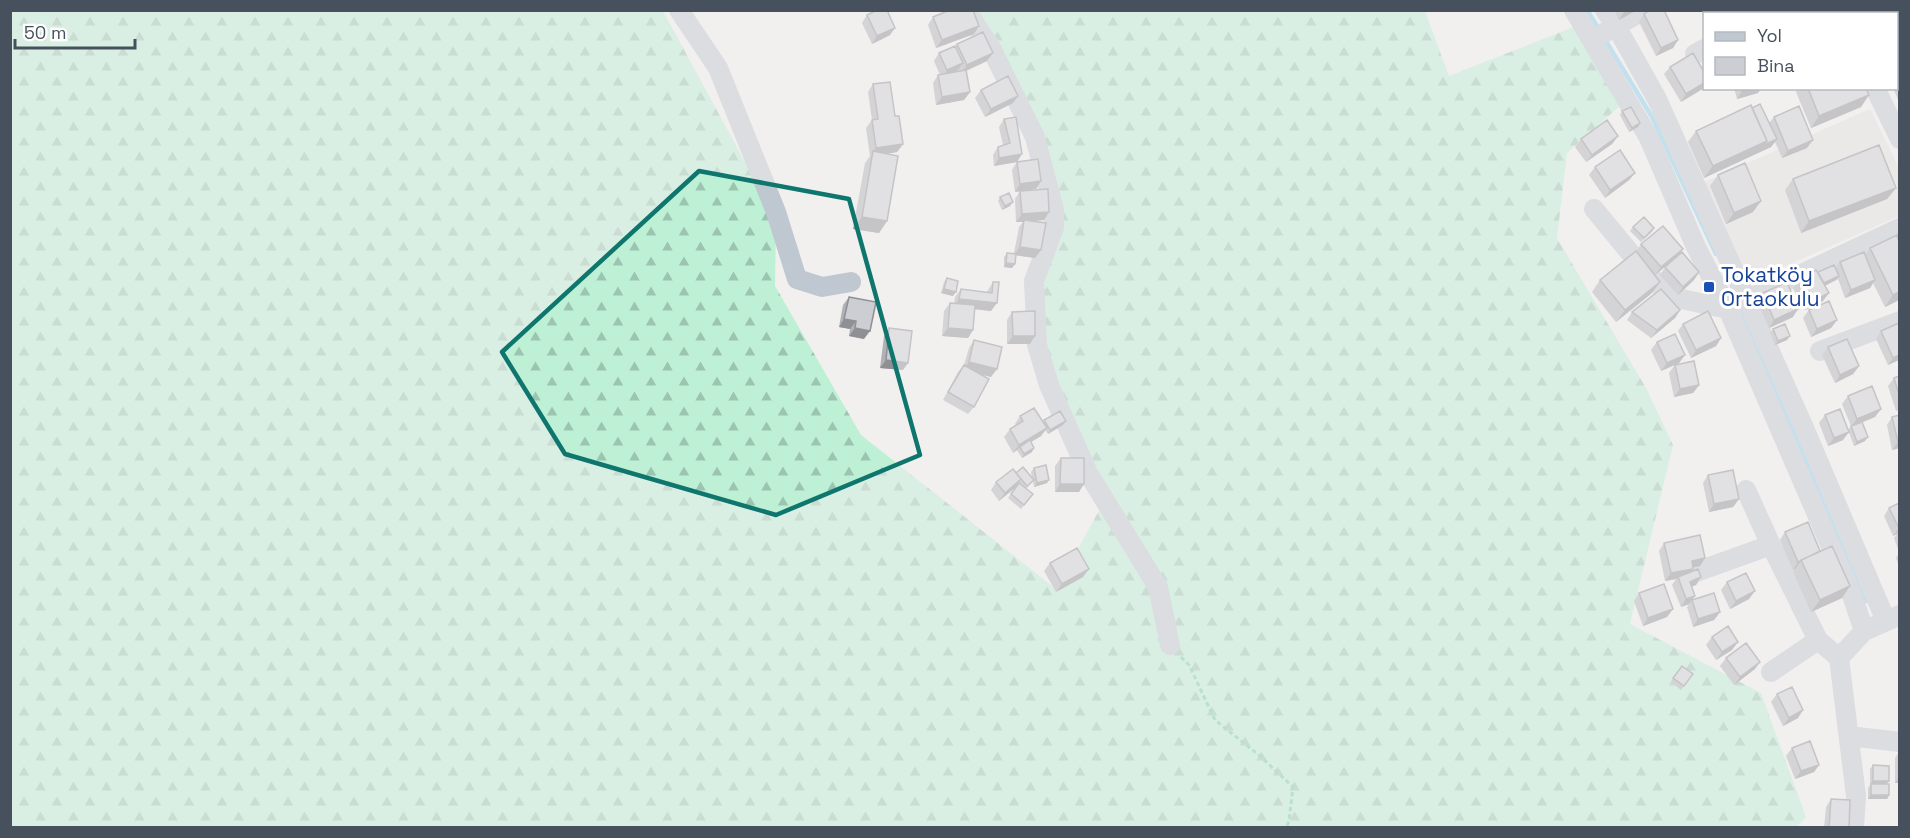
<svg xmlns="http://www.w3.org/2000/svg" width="1910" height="838" font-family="'Space Grotesk',sans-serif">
	<defs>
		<pattern id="forest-firs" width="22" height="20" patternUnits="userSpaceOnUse" patternTransform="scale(1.5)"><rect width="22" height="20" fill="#bdf0d5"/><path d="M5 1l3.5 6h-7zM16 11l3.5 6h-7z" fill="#9bc5b0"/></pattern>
	</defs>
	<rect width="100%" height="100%" fill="#f2efef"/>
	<!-- education -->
	<path fill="#e3e0e1" d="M1870 109 1899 168V216L1747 283 1702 183Z"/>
	<!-- forest -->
	<path fill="url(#forest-firs)" d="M10 11H663L776 219 775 286 861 435 1056 589 1107 496 1032 331 1049 184 970 11H1425L1449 76 1576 26 1621 105 1567 153 1557 238 1646 388 1673 445 1630 624 1761 693 1806 817 1796 828 11 827Z"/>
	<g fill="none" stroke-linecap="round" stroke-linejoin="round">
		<!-- stream -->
		<path stroke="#89cfee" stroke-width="4.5" d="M1587 10 1600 31
			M1604 38 1652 117 1716 254
			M1743 314 1866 601"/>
		<!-- path -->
		<path stroke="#74cfaa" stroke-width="3" stroke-dasharray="4.5 3" stroke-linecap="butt" d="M1181 657 1189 665 1215 720 1260 756 1293 787 1289 821 1286 828"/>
		<!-- minor -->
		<path stroke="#bfc8d1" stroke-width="20" d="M679 10 718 68 776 212 797 279 822 287 851 282
			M966 10 991 48 1035 137 1054 210V228L1034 281 1037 345 1049 385 1088 473 1158 587 1170 645
			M1574 10 1649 138 1696 247 1728 309 1852 595 1864 631
			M1605 10 1616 26 1657 99 1805 430 1886 621
			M1754 10 1756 14
			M1828 10 1830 14
			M1604 33 1644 10
			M1896 39 1900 37
			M1695 54 1704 49
			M1875 88 1900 139
			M1594 209 1646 272 1672 297 1728 309
			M1748 299 1900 228
			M1820 351 1900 321
			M1746 490 1771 545 1818 640 1839 658
			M1696 572 1771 545
			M1771 672 1818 640
			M1849 736 1900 742
			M1854 828 1856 796 1839 658 1864 631 1900 615"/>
		<!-- minor-bridge -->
		<path stroke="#bfc8d1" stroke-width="20" d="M1728 309 1748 299"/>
	</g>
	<!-- wall -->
	<path fill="#afb1b6" d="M1614 10H1637L1619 20Z
		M1790 10H1829L1814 14H1791Z
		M1858 10H1899V30L1896 32V14H1856Z
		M1644 14 1678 40 1673 48 1656 56 1639 22Z
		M867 15 890 35 872 44 862 23Z
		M933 17 974 34 936 48 928 25Z
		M1899 38V102L1893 88H1896V40Z
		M957 44 987 61 966 71 970 92 964 100 936 105 933 83 938 75H940L934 61 939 53 955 47Z
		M1670 67 1704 88 1681 102 1664 74Z
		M873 84 895 116 903 144 897 152 887 154V221L879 233 853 229 865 163 870 156 866 128 872 120 868 92Z
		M1734 88H1761L1758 93 1737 99Z
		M1799 88H1866L1861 107 1811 128 1796 92Z
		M981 90 1018 96 1013 103 985 117 975 98Z
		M1752 108 1769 123 1774 117 1807 148 1782 158 1775 142 1771 147 1704 178 1688 142 1696 131Z
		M1622 111 1638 127 1629 132 1620 115Z
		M1004 119 1017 162 994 166 993 155 998 147 1003 145 999 127Z
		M1618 136 1612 144 1586 162 1575 147 1581 139Z
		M1017 162 1041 181 1036 189 1015 192 1012 170Z
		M1595 167 1635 173 1629 180 1605 198 1589 175Z
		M1718 175 1753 212 1726 224 1710 186Z
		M1793 179 1896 188 1887 199 1801 233 1785 190Z
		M1020 191 1049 212 1044 220 1032 221 1035 258 1015 255V264L1012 268 1004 267V257L1007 253H1014L1019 227 1023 222H1016L1015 199Z
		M1000 197 1010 206 1002 210 998 201Z
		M1633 227 1654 228 1652 232 1641 242 1630 231Z
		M1899 229V300L1885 307 1873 283 1870 288 1845 298 1838 279 1836 280 1825 286 1823 301 1805 310 1793 288 1799 280 1818 272 1835 268 1840 262 1865 255 1870 248 1896 236V235Z
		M1641 244 1683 249 1678 256 1699 272 1694 280 1678 295 1660 275 1666 266 1655 275 1652 293 1616 322 1592 292 1600 280 1636 252Z
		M947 278 953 296 941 293 944 282Z
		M993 282 991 311 975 309 973 330 968 338 942 336 944 311 950 303H954L955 297 961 289 987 292 988 290Z
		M1763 293 1793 317 1769 328 1757 301Z
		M849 297 864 339 849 336 850 329 839 327 843 305Z
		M1680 310 1675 318 1651 338 1627 320 1632 312Z
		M1809 310 1837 320 1831 328 1811 337 1803 318Z
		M1012 312 1030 344H1007V320Z
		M1683 324 1721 338 1716 346 1691 358 1678 331Z
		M889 328 903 370 880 368 884 336Z
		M1773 329 1787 340 1775 345 1770 333Z
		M1881 331 1899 360 1888 365 1876 339Z
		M974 340 991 377 983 375 974 407 968 414 943 400 958 372 964 365 969 348Z
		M1657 342 1685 355 1679 363 1661 371 1651 350Z
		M1828 347 1859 366 1853 374 1835 383 1822 355Z
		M1675 365 1699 385 1693 393 1674 397 1669 373Z
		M1899 376V410L1896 411 1888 386 1894 378Z
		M1848 396 1875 417 1862 422 1865 441 1854 446 1848 430 1851 426 1842 404Z
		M1825 415 1843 440 1828 446 1819 423Z
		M1899 415V448L1892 450 1887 425 1892 417Z
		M1020 416 1043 422 1044 420 1063 425 1048 434 1045 430 1041 436 1031 442 1032 452 1022 458 1017 450 1013 453 1004 437 1010 429 1016 425 1015 424Z
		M1061 458 1079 492H1055V466Z
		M1034 468 1047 483 1034 487 1033 481 1026 489 1033 494 1021 509 1008 498 1018 484 1016 487 999 501 991 490 996 482 1016 473 1032 478 1031 472Z
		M1708 475 1739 499 1733 507 1709 512 1703 483Z
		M1899 503V552L1894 538 1897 534 1893 536 1884 516 1889 508Z
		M1785 532 1820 551 1850 586 1842 598 1811 612 1793 572 1795 569 1793 570 1780 540Z
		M1664 543 1705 558 1700 566 1693 567 1691 572 1701 577 1696 585 1691 587 1695 596 1692 599 1720 612 1714 620 1693 627 1687 607 1689 604 1681 607 1672 585 1676 579 1665 581 1659 551Z
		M1899 553V566L1896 558Z
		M1050 563 1083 577 1056 592 1044 571Z
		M1727 582 1749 599 1730 609 1721 590Z
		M1639 593 1667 617 1643 626 1634 601Z
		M1712 637 1732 650 1716 660 1706 645Z
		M1726 658 1755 669 1734 685 1720 666Z
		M1682 666 1693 674 1681 690 1671 682Z
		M1777 694 1798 718 1783 726 1771 702Z
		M1792 748 1819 765 1814 772 1795 779 1786 756Z
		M1899 752V783H1895V758Z
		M1873 765 1887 784 1889 795 1887 799H1868V788L1870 785V769Z
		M1831 799 1849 828H1824L1826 807Z"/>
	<!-- shaded-wall -->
	<path fill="#8f9094" d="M1627 10H1637L1619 20 1624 12Z
		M1807 10H1818L1813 12 1812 14H1800Z
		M1899 23V30L1896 32V25Z
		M979 26 974 34 936 48 942 40Z
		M895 28 890 35 872 44 877 36Z
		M1678 40 1673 48 1656 56 1661 48Z
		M993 53 987 61 961 73 967 65Z
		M963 63 957 71 942 78 947 70Z
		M1704 83V88L1681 102 1686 94Z
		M1752 88H1761L1758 93 1737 99 1742 91Z
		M970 92 964 100 936 105 942 97Z
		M1869 95 1861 107 1811 128 1819 116Z
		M1018 96 1013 103 985 117 991 109Z
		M1640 123 1638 127 1629 132 1632 128Z
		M1618 136 1612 144 1586 162 1592 155Z
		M1777 139 1771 147 1704 178 1713 166 1767 141Z
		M1813 140 1807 148 1782 158 1788 151Z
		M903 144 897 152 872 156 873 152 876 148Z
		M1022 154 1017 162 994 166 999 158Z
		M1635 173 1629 180 1605 198 1610 190Z
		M1041 181 1036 189 1015 192 1020 184Z
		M1896 188 1887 199 1801 233 1809 221Z
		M1761 201 1753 212 1726 224 1734 213Z
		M1013 202 1010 206 1002 210 1005 206Z
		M1049 212 1044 220 1024 222V220L1023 222H1016L1022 214Z
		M862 217 887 221 879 233 853 229Z
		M1020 247 1041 250 1035 258 1014 255Z
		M1683 249 1677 257 1655 275 1661 267Z
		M1006 263 1015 264 1012 268 1004 267Z
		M1699 272 1694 280 1678 295 1683 287Z
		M1839 276 1836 280 1818 289 1821 285Z
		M1875 280 1870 288 1845 298 1851 290Z
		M1660 282 1652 293 1616 322 1625 310Z
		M944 289 956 292 953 296 941 293Z
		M1899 292V300L1885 307 1893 295Z
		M1829 293 1823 301 1805 310 1811 302Z
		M959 299 997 303 991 311 954 307Z
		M1798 309 1793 317 1769 328 1774 320Z
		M1680 310 1675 318 1651 338 1657 330Z
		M844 319 856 321 850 329 839 327Z
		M1837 320 1831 328 1811 337 1817 329Z
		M855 328 870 331 864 339 849 336Z
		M948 328 973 330 968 338 942 336Z
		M1013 336H1035L1030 344H1007Z
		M1790 336 1787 340 1775 345 1778 341Z
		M1721 338 1716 346 1691 358 1696 350Z
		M1685 355 1679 363 1661 371 1667 363Z
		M1899 355V360L1888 365 1893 358Z
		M886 360 908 363 903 370 880 368Z
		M969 362 997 369 991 377 963 370Z
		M1859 366 1853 374 1835 383 1840 375Z
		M1699 385 1693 393 1674 397 1680 389Z
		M1881 409 1875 417 1851 427 1857 419Z
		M1066 421 1063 425 1048 434 1050 430Z
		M1047 428 1041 436 1021 448 1020 447 1017 450 1013 453 1019 445Z
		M1849 432 1843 440 1828 446 1834 438Z
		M1868 437 1865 441 1854 446 1857 442Z
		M1898 442H1899V448L1892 450Z
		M1034 448 1032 452 1022 458 1024 454Z
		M1021 479 1016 487 999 501 1005 493Z
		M1049 480 1047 483 1034 487 1037 483Z
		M1060 484H1084L1079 492H1055Z
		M1739 499 1733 507 1709 512 1714 504Z
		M1899 528V531L1897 534 1893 536Z
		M1705 558 1700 566 1686 569 1692 561Z
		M1801 561 1795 569 1793 570 1798 562Z
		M1089 569 1083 577 1056 592 1062 584Z
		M1693 569 1688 576 1678 577 1676 579 1665 581 1671 573Z
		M1701 577 1696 585 1684 590 1690 582Z
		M1850 586 1842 598 1811 612 1820 600Z
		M1755 591 1749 599 1730 609 1736 601Z
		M1695 596 1689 604 1681 607 1686 599Z
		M1673 609 1667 617 1643 626 1648 618Z
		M1720 612 1714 620 1693 627 1698 619Z
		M1738 642 1732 650 1716 660 1722 652Z
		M1760 662 1755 669 1734 685 1740 677Z
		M1803 710 1798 718 1783 726 1789 718Z
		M1819 765 1814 772 1795 779 1801 771Z
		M1899 777V783H1895Z
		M1873 781H1889L1886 785H1870Z
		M1871 795H1889L1887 799H1868Z"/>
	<!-- building -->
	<path fill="#ccced4" stroke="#8f9094" stroke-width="1.5" d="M877 10H887L895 28 877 36 867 15Z
		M950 10H973L979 26 942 40 933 17Z
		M1650 10H1664L1678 40 1661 48 1644 14Z
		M1799 10H1807L1800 14Z
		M1817 10H1829L1830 14H1814L1813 12Z
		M1868 10H1899V23L1896 25V14H1870Z
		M983 32 993 53 967 65 957 44Z
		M1899 38V69L1898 70 1896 66V40Z
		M955 46 963 63 947 70 939 53Z
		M1693 53 1704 72V83L1686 94 1670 67Z
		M966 70 970 92 942 97 938 75Z
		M1899 72V82L1896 75V73Z
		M1008 76 1018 96 991 109 981 90Z
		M890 82 895 116H899L903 144 876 148 872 120 878 119 873 84Z
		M1742 88H1752L1742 91Z
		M1808 88H1866L1869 95 1819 116Z
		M1760 104 1777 139 1764 145 1767 141 1752 108Z
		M1751 105 1767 141 1713 166 1696 131Z
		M1799 106 1813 140 1788 151 1774 117Z
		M1631 107 1640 123 1632 128 1622 111Z
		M1016 117 1022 154 999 158 998 147 1010 143 1004 119Z
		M1607 120 1618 136 1592 155 1581 139Z
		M1879 145 1896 188 1809 221 1793 179Z
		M1620 150 1635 173 1610 190 1595 167Z
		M873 151 898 156 887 221 862 217Z
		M1038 159 1041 181 1020 184 1017 162Z
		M1745 163 1761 201 1734 213 1718 175Z
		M1048 189 1049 212 1022 214 1020 191Z
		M1009 193 1013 202 1005 206 1000 197Z
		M1644 217 1654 228 1644 238 1633 227Z
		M1024 220 1046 223 1041 250 1020 247Z
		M1663 226 1683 249 1661 267 1641 244Z
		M1897 235 1899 242V292L1893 295 1870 248Z
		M1636 251 1660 282 1625 310 1600 280Z
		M1682 252 1699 272 1683 287 1665 267Z
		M1864 252 1875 280 1851 290 1840 262Z
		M1007 253 1016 254 1015 264 1006 263Z
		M1834 265 1839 276 1824 283 1818 272Z
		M1816 270 1829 293 1811 302 1799 280Z
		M947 278 958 281 956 292 944 289Z
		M993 282H999L997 303 959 299 961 289 992 293Z
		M1787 282 1798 309 1774 320 1763 293Z
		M1661 289 1680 310 1657 330 1632 312Z
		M849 297 876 302 870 331 855 328 856 321 844 319Z
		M1829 301 1837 320 1817 329 1809 310Z
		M950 303 975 305 973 330 948 328Z
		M1035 311V336H1013L1012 312Z
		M1708 311 1721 338 1696 350 1683 324Z
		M1899 323V355L1893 358 1881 331Z
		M1785 324 1790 336 1778 341 1773 329Z
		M889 328 912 331 908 363 886 360Z
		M1675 334 1685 355 1667 363 1657 342Z
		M1847 339 1859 366 1840 375 1828 347Z
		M974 340 1002 347 997 369 969 362Z
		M1694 361 1699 385 1680 389 1675 365Z
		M964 365 989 379 974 407 948 392Z
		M1899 376V395L1894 378Z
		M1872 386 1881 409 1857 419 1848 396Z
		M1034 408 1047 428 1019 445 1010 429 1023 421 1020 416Z
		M1840 409 1849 432 1834 438 1825 415Z
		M1060 411 1066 421 1050 430 1044 420Z
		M1899 415V442H1898L1892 417Z
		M1862 422 1868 437 1857 442 1851 426Z
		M1030 440 1034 448 1024 454 1020 447Z
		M1061 458H1084V484H1060Z
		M1046 465 1049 480 1037 483 1034 468Z
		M1023 467 1034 480 1027 486 1016 473Z
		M1013 469 1021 479 1005 493 996 482Z
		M1733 470 1739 499 1714 504 1708 475Z
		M1019 483 1033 494 1024 505 1011 494Z
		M1899 503V528L1889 508Z
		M1808 522 1820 551 1798 562 1785 532Z
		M1700 535 1705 558 1692 561 1693 569 1671 573 1664 543Z
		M1832 546 1850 586 1820 600 1801 560Z
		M1077 548 1089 569 1062 584 1050 563Z
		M1698 569 1701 577 1690 582 1695 596 1686 599 1678 577Z
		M1746 573 1755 591 1736 601 1727 582Z
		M1664 584 1673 609 1648 618 1639 593Z
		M1714 593 1720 612 1698 619 1692 600Z
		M1728 626 1738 642 1722 652 1712 637Z
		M1746 643 1760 662 1740 677 1726 658Z
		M1682 666 1693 674 1684 686 1673 678Z
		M1792 687 1803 710 1789 718 1777 694Z
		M1810 741 1819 765 1801 771 1792 748Z
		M1873 765 1889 766V781H1873Z
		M1871 784H1889V795H1871Z
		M1831 799 1850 800 1849 828H1829Z"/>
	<!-- marked area -->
	<path d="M0 0H1910V838H0ZM699 171 849 199 920 455 776 515 565 454 502 352Z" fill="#f2efef" fill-opacity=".55" fill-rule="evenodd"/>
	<path fill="none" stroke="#0f766e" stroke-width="4.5" stroke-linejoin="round" d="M699 171 849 199 920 455 776 515 565 454 502 352Z"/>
	<!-- markers -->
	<rect fill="#1a4fb4" stroke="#fff" stroke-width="2" x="1703" y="281" width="12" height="12" rx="3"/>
	<g text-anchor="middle" stroke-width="6" stroke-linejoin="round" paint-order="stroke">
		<!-- transit labels -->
		<g font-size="21" fill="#164399" stroke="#fff" text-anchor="start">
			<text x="1721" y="282">Tokatköy<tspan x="1721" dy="24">Ortaokulu</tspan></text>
		</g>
	</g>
	<!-- border -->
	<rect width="1910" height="838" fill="none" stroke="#47505d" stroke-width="24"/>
	<!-- legend -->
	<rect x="1703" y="12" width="195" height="78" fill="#ffffff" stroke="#b5b9be" stroke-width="1.5"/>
	<rect x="1715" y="32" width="30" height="9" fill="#bfc8d1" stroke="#b5b9be" stroke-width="1.5"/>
	<text x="1757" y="42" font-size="18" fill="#47505d">Yol</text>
	<rect x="1715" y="57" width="30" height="18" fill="#ccced4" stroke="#b5b9be" stroke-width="1.5"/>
	<text x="1757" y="72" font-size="18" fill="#47505d">Bina</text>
	<!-- scale -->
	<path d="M15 39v9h120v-9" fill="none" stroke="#47505d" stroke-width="3"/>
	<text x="24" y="39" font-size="18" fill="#47505d" stroke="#ffffff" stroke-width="4.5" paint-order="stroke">50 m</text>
</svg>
